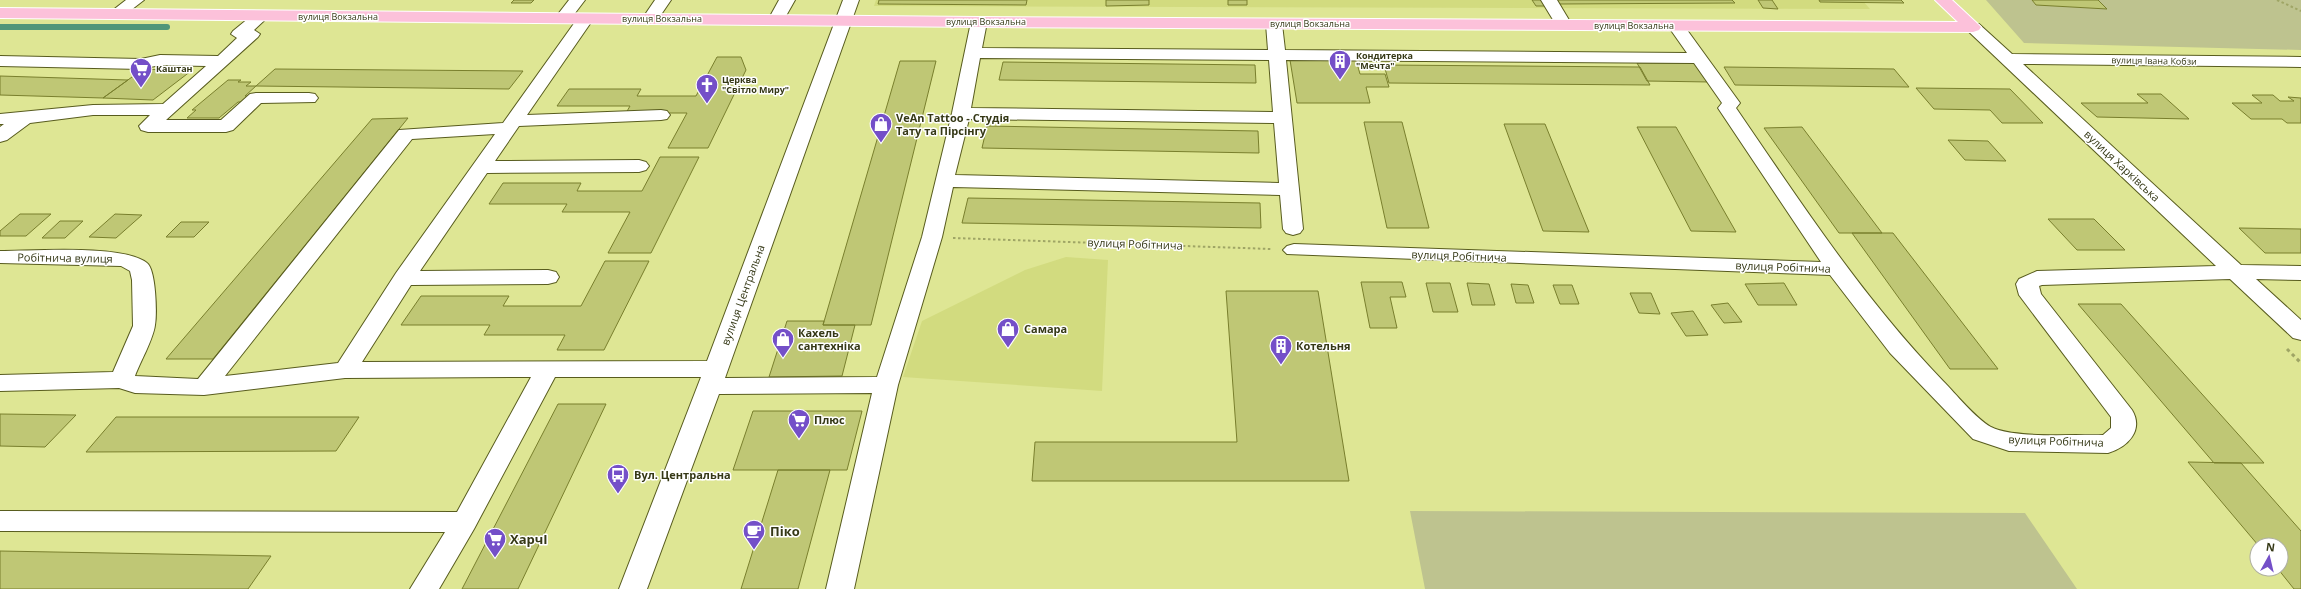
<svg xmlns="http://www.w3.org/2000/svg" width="2301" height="589" font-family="'Open Sans',sans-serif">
	<rect width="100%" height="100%" fill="#dee694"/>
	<!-- built -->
	<path fill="#d2db7f" d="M876 0H1862L1870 9 874 6Z
		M1066 257 1108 260 1102 391 903 377 922 321 1025 270Z"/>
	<!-- green -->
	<path fill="#bec38f" d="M1986 0H2301V50L2024 43Z
		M1410 511 2025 513 2077 589H1425Z"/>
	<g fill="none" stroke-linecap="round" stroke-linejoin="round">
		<!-- stream -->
		<path stroke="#509679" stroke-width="6" d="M0 27H167"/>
	</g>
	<!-- building -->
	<path fill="#bfc775" stroke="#797f2d" d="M514 0H534L531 3H511Z
		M879 0H1027L1026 5 878 4Z
		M1106 0H1149V5L1106 6Z
		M1228 0H1247V5H1228Z
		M1532 0H1542L1545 6H1536Z
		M1556 0H1732L1735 3 1559 4Z
		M1758 0H1772L1778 9 1763 8Z
		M1819 0H1901L1904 3 1820 2Z
		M2032 0H2098L2107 9 2036 5Z
		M717 57H741L746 70 708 148H668L687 113H626L630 106H557L569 89H641L637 96H696Z
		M1290 60H1356L1360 74H1385L1389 87H1366L1370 103H1297Z
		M900 61H936L871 325H823Z
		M1003 62 1255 65 1256 83 999 80Z
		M1637 63H1698L1710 82 1647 81Z
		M1384 65 1640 67 1650 85 1389 83Z
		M1724 67 1894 69 1909 87 1735 85Z
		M143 69 191 71 153 100 103 98Z
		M275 69 523 71 509 89 256 86Z
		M0 76 128 80 103 98 0 95Z
		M228 80H241L238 82H251L246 86H256L245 96H250L243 102H238L219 118H187L196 110H192Z
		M1916 88 2010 89 2043 123H2002L1990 110 1934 109Z
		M2137 94H2161L2189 119 2097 117 2081 103H2148Z
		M2252 95H2273L2280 101H2294L2288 97 2301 98V123H2287L2282 119H2251L2232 103H2262Z
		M408 118 213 359H166L372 119Z
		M1364 122H1402L1429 228H1387Z
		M1504 124H1545L1589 232 1543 231Z
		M987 126 1258 131 1259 153 982 148Z
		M1637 127H1676L1736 232 1691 231Z
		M1802 127 1882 233H1839L1764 128Z
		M1948 140 1988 141 2006 161 1965 160Z
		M660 157H699L651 253H608L630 212H562L567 204H489L503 183H581L577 191H642Z
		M968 198 1260 203 1261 228 962 223Z
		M20 214H51L26 236H0V231Z
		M115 214 142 215 116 238 89 237Z
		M2048 219H2094L2125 250H2077Z
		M60 221H83L65 238H42Z
		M181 222H209L194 237H166Z
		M2239 228 2301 229V253H2265Z
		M1852 233H1893L1998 369H1950Z
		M605 261H649L604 350H557L565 335H484L490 325H401L421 296H509L503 306H581Z
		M1361 282H1402L1406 297H1390L1397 328H1370Z
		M1426 283H1450L1458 312H1433Z
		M1467 283 1489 284 1495 305H1472Z
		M1784 283 1797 305H1758L1745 284Z
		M1511 284 1528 285 1534 303H1516Z
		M1553 285H1572L1579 304H1560Z
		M1226 291H1318L1349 481H1032L1035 442H1237Z
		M1630 293H1651L1660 314 1639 313Z
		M1728 303 1742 322 1724 323 1711 305Z
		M2078 304H2121L2264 463H2214Z
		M1693 311 1708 335 1686 336 1671 313Z
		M787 321H824L823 325H855L842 376 769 377Z
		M558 404H606L518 589H462Z
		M753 411H862L847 470H733Z
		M0 414 76 415 45 447 0 446Z
		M116 417H359L336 451 86 452Z
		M2188 462 2241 463 2301 531V589H2294L2278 569H2281V545H2258Z
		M778 470H830L798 589H741Z
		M0 551 271 556 248 589H0Z"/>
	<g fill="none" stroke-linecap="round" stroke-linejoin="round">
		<!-- minor casing -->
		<g stroke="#585c1e" stroke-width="2">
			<path id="minor" d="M126 0H144L122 17H110L108 14Z
				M569 0H585L569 21H557L555 18Z
				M655 0H671L656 22H644L642 19Z
				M779 0H795L782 23H770L768 20Z
				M843 0H859L725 378 877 377 922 237 952 113 971 22 973 19H985L987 22 982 48 1268 50 1266 24 1268 21H1280L1282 24 1285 50 1687 53 1668 26 1670 23H1682L1740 103 1736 108C1801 203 1863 298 1943 381 1956 394 1975 418 1991 427 2015 439 2075 434 2103 435L2111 428V417L2019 295 2016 284 2019 279 2037 271 2216 266 1967 30 1965 27 1967 24H1979L2012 54 2301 57V67L2023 64 2241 265 2301 266V280L2256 279 2301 320V340L2293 338 2230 279 2042 285 2039 286 2041 294 2132 410C2144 430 2128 447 2108 453L2009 451 1973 439 1890 353 1830 275 1287 254 1283 250 1287 246 1294 244 1821 262 1718 108 1722 103 1694 63 1286 60 1303 229 1300 233 1293 235 1286 233 1283 229 1280 195 953 187 942 237 898 385 854 589H826L872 393 719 394 647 589H619L701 377H555L474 529 439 589H410L445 532 0 531V511L457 512 531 377 345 378 204 395 135 393 119 388 0 391V375L113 372 133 326 132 280 130 271 121 266 0 263V251C32 251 124 244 147 263 156 270 157 314 155 325 153 340 140 362 135 376L198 379 399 130 503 123 580 15H592L594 18 527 115 661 110 667 111 670 115 667 119 661 120 519 126 495 161 639 160 646 162 649 166 646 170 639 172 487 173 420 271 548 270 556 272 559 277 556 282 548 284 411 285 362 362 707 361ZM980 58 1269 60 1273 112 971 108ZM969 119 1274 123 1279 183 955 175ZM495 134 396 273 338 363 225 376 412 139Z
				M1541 0H1557L1572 25 1570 28H1558Z
				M261 11 267 13 269 16 254 30 260 34 258 37 166 120H221L250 94 256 93H309L315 94 318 98 315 102 261 103 233 130 226 132H148L141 130 139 126 150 115H93L30 123 7 140 0 142V127L4 124H0V114L93 105 163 104 206 66 160 65 141 69 0 66V56L141 59 160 55 218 56 237 38 231 34 233 31 255 13Z"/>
		</g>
		<!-- major casing -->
		<g stroke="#fff" stroke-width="2">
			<path id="major" d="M1935 0H1952L1981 27 1979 30 1973 32 979 27 0 18V8L979 17 1958 22Z"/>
		</g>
		<!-- path-far1 -->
		<path stroke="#9fa565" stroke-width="2" stroke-dasharray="2.5 2.5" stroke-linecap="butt" d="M2277 0 2301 11
			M953 238 1271 249"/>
		<!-- path -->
		<path stroke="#9fa565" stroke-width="3" stroke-dasharray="3.5 3.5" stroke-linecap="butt" d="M2287 349 2301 363"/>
		<!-- minor -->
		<use href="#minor" fill="#fff" fill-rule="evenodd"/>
		<!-- major -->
		<use href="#major" fill="#fcc1da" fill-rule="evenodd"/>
	</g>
	<!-- icons -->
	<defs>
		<g id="building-pin" transform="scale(1.15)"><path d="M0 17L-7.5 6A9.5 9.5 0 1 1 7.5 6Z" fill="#744fc8" stroke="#fff"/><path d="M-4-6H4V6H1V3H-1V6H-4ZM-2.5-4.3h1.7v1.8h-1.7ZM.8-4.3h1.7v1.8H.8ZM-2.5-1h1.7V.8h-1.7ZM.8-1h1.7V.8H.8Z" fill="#fff"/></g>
		<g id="supermarket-pin" transform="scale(1.15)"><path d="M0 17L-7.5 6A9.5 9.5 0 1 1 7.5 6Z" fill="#744fc8" stroke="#fff"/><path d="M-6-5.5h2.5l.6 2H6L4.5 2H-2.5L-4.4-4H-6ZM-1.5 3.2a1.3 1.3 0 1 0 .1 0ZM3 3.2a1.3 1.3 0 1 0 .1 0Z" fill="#fff"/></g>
		<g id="church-pin" transform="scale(1.15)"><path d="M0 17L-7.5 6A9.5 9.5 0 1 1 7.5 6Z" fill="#744fc8" stroke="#fff"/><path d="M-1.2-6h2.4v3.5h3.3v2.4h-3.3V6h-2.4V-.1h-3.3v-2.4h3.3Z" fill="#fff"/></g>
		<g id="shop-pin" transform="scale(1.15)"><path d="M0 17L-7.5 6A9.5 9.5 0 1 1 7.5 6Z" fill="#744fc8" stroke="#fff"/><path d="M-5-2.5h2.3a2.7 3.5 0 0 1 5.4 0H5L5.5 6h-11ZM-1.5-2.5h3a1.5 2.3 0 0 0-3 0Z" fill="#fff"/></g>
		<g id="bus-pin" transform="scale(1.15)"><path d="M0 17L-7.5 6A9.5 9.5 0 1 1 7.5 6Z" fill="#744fc8" stroke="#fff"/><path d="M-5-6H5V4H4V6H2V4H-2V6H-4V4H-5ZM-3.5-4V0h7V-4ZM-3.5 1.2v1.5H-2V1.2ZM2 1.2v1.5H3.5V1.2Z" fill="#fff"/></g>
		<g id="cafe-pin" transform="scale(1.15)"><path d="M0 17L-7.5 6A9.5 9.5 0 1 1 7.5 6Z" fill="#744fc8" stroke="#fff"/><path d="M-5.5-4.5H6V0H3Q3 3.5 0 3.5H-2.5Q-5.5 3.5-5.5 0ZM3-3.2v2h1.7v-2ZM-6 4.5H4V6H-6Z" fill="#fff"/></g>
	</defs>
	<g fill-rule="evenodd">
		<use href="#building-pin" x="1340" y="61"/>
		<use href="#supermarket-pin" x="141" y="69"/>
		<use href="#church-pin" x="707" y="85"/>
		<use href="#shop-pin" x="881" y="124"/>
		<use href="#shop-pin" x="1008" y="329"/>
		<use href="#shop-pin" x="783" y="339"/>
		<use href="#building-pin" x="1281" y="346"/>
		<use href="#supermarket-pin" x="799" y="420"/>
		<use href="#bus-pin" x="618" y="475"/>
		<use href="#cafe-pin" x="754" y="531"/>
		<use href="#supermarket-pin" x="495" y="539"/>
	</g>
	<g text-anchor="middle" stroke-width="3" stroke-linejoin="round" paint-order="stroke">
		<!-- far-street labels -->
		<g font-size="9" fill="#353816" stroke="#fff">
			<text x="338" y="20">вулиця Вокзальна</text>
			<text x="662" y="22">вулиця Вокзальна</text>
			<text x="986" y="25">вулиця Вокзальна</text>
			<text x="1310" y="27">вулиця Вокзальна</text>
			<text x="1634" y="29">вулиця Вокзальна</text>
			<text transform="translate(2154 61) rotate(1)" y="3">вулиця Івана Кобзи</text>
		</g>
		<!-- far-poi labels -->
		<g font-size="9" font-weight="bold" fill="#353816" stroke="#fff" text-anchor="start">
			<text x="1356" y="59">Кондитерка<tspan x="1356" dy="10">"Мечта"</tspan></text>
			<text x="156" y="72">Каштан</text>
			<text x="722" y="83">Церква<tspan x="722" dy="10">"Світло Миру"</tspan></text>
		</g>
		<!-- poi labels -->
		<g font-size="11" font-weight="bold" fill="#353816" stroke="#fff" text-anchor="start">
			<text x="896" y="122">VeAn Tattoo - Студія<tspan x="896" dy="13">Тату та Пірсінгу</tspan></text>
			<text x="1024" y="333">Самара</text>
			<text x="798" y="337">Кахель<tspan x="798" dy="13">сантехніка</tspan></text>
			<text x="1296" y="350">Котельня</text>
			<text x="814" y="424">Плюс</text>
			<text x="634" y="479">Вул. Центральна</text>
		</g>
		<!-- street labels -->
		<g font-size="11" fill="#353816" stroke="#fff">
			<text transform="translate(2122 166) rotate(43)" y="4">вулиця Харківська</text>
			<text transform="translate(1135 244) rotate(2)" y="4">вулиця Робітнича</text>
			<text transform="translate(1459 256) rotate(2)" y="4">вулиця Робітнича</text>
			<text transform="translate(65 258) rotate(1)" y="4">Робітнича вулиця</text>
			<text transform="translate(1783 267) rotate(2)" y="4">вулиця Робітнича</text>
			<text transform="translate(743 295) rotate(-70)" y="4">вулиця Центральна</text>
			<text transform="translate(2056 441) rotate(2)" y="4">вулиця Робітнича</text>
		</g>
		<!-- near-poi labels -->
		<g font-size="13" font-weight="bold" fill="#353816" stroke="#fff" text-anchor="start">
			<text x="770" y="536">Піко</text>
			<text x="510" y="544">ХарчI</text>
		</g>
	</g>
	<!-- north arrow -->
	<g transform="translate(2269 557) rotate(8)"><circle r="19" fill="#ffffff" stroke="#aeafa2"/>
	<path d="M0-3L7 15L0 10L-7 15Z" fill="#744fc8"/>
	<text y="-6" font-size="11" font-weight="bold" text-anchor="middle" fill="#353816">N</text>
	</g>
</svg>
